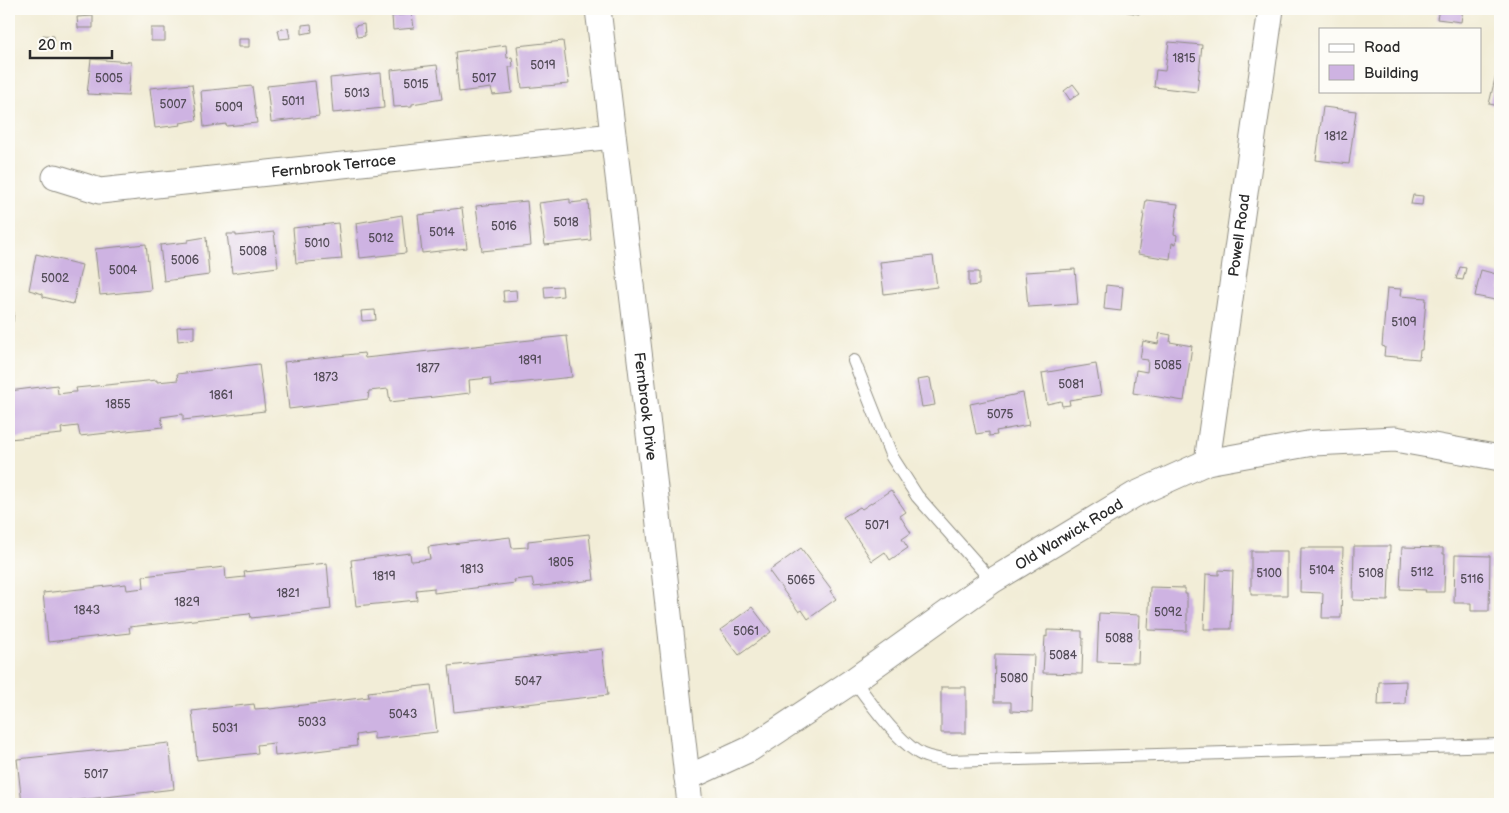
<svg xmlns="http://www.w3.org/2000/svg" width="1509" height="813" font-family="'Balsamiq Sans',sans-serif">
	<rect width="100%" height="100%" fill="#fdfcf7"/>
	<filter id="ink" filterUnits="userSpaceOnUse"><feTurbulence type="fractalNoise" baseFrequency=".02" numOctaves="2"/><feDisplacementMap in="SourceGraphic" scale="10" xChannelSelector="R" yChannelSelector="G"/><feConvolveMatrix kernelMatrix="1 2 1 2 8 2 1 2 1" color-interpolation-filters="sRGB"/></filter>
	<filter id="wash" filterUnits="userSpaceOnUse"><feTurbulence type="fractalNoise" baseFrequency=".0096" numOctaves="4" result="noise"/><feDisplacementMap in="SourceGraphic" scale="20" xChannelSelector="R" yChannelSelector="G"/><feGaussianBlur stdDeviation="1.12" result="paint"/><feColorMatrix in="noise" values="0 0 0 0 0 0 0 0 0 0 0 0 0 0 0 0 0 1.4 0 .05"/><feComposite in="paint" operator="in"/></filter>
	<g filter="url(#wash)">
		<rect width="100%" height="100%" fill="#f2edd7"/>
		<g id="blocks">
			<!-- building -->
			<path fill="#ceb3e2" d="M1113 9H1140L1139 14Z
				M1439 9H1463L1461 22 1437 19Z
				M412 14 414 28 393 30 392 16Z
				M93 16V28H78L77 17Z
				M311 24 312 32 302 34V25Z
				M364 24 365 36 357 37 355 26Z
				M151 28H165V41H151Z
				M288 28 290 38 280 39 278 30Z
				M43 35 54 36V45L43 44Z
				M238 39H249V47H238Z
				M563 41 569 84 522 88 517 46Z
				M1169 42 1202 45 1197 92 1154 87 1156 70 1165 71Z
				M506 45 507 58 512 57 513 67H509L512 93 493 95 491 88 459 92 455 52Z
				M91 59 131 62 128 96 87 94Z
				M437 65 442 99 412 104V106L394 107 391 70Z
				M1498 66H1500V106L1489 104Z
				M381 73 384 108 333 113 330 78Z
				M315 81 319 116 271 122 267 86Z
				M192 84 197 120 180 123 181 125 155 128 150 88Z
				M1073 84 1080 93 1070 100 1064 91Z
				M252 86 257 123 226 126V124L204 127 201 91Z
				M1323 107 1356 111 1349 164 1316 160Z
				M1413 195 1423 196 1422 205 1411 204Z
				M570 199V203L588 201 591 240 545 245 539 203Z
				M1146 200 1178 204 1174 234 1177 235 1176 244 1172 243 1170 259 1138 254Z
				M527 201 531 246 482 251 476 206Z
				M462 208 467 248 422 253 418 215 436 213 435 211Z
				M402 215 406 253 360 258 356 223Z
				M338 223 342 259 296 263 293 228Z
				M274 232 278 267 232 273 227 234H236V236Z
				M206 237 209 275 164 281 160 245 188 242V240Z
				M146 244 151 290 100 295 95 249Z
				M36 254 82 265 73 304 43 297V294L29 290Z
				M933 256 937 287 884 294 880 262Z
				M1460 267 1466 268 1463 280 1456 279Z
				M1075 269 1078 304 1028 307 1025 272Z
				M1481 270 1500 275V301L1475 296Z
				M969 272H979V285L969 286Z
				M1106 285 1123 287 1121 311 1104 309Z
				M562 286 563 296 545 298 544 287Z
				M1387 288 1401 289 1400 296 1426 298 1422 350H1420L1419 359 1384 356 1385 347 1382 346Z
				M516 290 517 301 504 302 503 291Z
				M375 310 376 320 362 321 361 311Z
				M9 311 14 312 13 322 9 321Z
				M194 326V339L178 341 177 327Z
				M1160 333 1171 335 1170 342 1192 346 1184 401 1133 393 1136 370 1147 372 1148 360 1140 359 1143 341 1158 344Z
				M567 336 572 377 491 386 490 378 469 380 470 393 390 402 388 389 369 391 368 399 289 409 284 362 364 353 365 358Z
				M259 364 265 411 183 420V414L161 417 163 427 80 436 78 426 61 428 62 434 9 439V391L57 385 58 394 74 392H77L76 388 157 380V382L178 380 177 374Z
				M1096 364 1101 395 1069 400 1070 405 1062 406 1061 401 1047 404 1042 373Z
				M930 378 935 405 922 407 917 380Z
				M1023 393 1029 425 996 431 997 435 989 436V432L976 434 970 404Z
				M891 490 906 512 900 516 911 533 902 539 908 548 890 560 885 552 872 561 843 517 860 507 862 509Z
				M589 534 594 580 534 587 532 578 514 580 515 583 434 593V588L416 590 417 600 356 606 351 560 410 553 411 561H413L430 559 428 547 510 537 512 548 528 547V541Z
				M1354 546H1390L1388 601 1353 600Z
				M1402 547 1443 548V554H1445L1444 592H1425L1426 590 1400 589Z
				M801 548 832 590 830 591 836 599 808 619 802 610 799 612 769 571Z
				M1301 548H1343L1341 618H1322L1323 593 1300 592Z
				M1251 551H1287V595H1251Z
				M1455 555 1490 556 1489 611H1471V603H1454Z
				M327 563 331 609 251 618 250 613 249 614 129 627 130 633 48 642 43 593 126 584 127 590 144 588 143 576 225 567 226 579 245 577 244 572Z
				M1219 570 1233 571 1231 629H1204L1206 574 1219 575Z
				M1150 587 1185 588V594H1187V631L1148 630Z
				M752 607 771 632 739 655 720 630Z
				M1099 613 1140 615 1138 663 1097 662Z
				M1047 630 1082 631V638H1083L1082 674 1043 673 1045 636 1047 637Z
				M602 649 608 695 454 712 449 666Z
				M995 654 1034 655 1032 712 1011 711V702H994Z
				M1406 681 1405 704 1378 705 1379 682Z
				M431 685 437 732 374 739V732L356 735 357 746 275 756 274 743 257 745 258 753 197 760 192 711 254 704 255 709 269 708 270 709 369 697 368 692Z
				M941 687H966V733H941Z
				M169 743 174 789 46 804H22L17 759Z
				M841 802H879V804H841Z"/>
		</g>
	</g>
	<g filter="url(#ink)">
		<use href="#blocks" fill-opacity="0" stroke="#8e8c81" stroke-width="1"/>
		<g fill="none" stroke-linecap="round" stroke-linejoin="round">
			<!-- lane casing -->
			<g stroke="#8e8c81" stroke-width="14">
				<path id="lane" d="M854 361 892 457 917 496 992 581
					M854 680C868 700 896 738 916 751 925 758 938 759 949 761L1500 745"/>
			</g>
			<!-- street casing -->
			<g stroke="#8e8c81" stroke-width="27">
				<g id="street">
					<path id="s1" d="M598 9 650 443 690 804"/>
					<path id="s2" d="M55 177 100 191 613 136"/>
					<path id="s3" d="M1207 462 1271 9"/>
					<path id="s4" d="M687 778 750 749 854 680 992 581 1134 495 1207 462 1313 443 1395 439 1500 458"/>
				</g>
			</g>
			<!-- lane -->
			<use href="#lane" stroke="#fff" stroke-width="12"/>
			<!-- street -->
			<use href="#street" stroke="#fff" stroke-width="25"/>
		</g>
	</g>
	<g text-anchor="middle" stroke-width="5" stroke-linejoin="round" paint-order="stroke">
		<!-- number labels -->
		<g font-size="12" fill="#544d59">
			<text x="1184" y="62">1815</text>
			<text x="543" y="69">5019</text>
			<text x="109" y="82">5005</text>
			<text x="484" y="82">5017</text>
			<text x="416" y="88">5015</text>
			<text x="357" y="97">5013</text>
			<text x="293" y="105">5011</text>
			<text x="173" y="108">5007</text>
			<text x="229" y="111">5009</text>
			<text x="1336" y="140">1812</text>
			<text x="566" y="226">5018</text>
			<text x="504" y="230">5016</text>
			<text x="442" y="236">5014</text>
			<text x="381" y="242">5012</text>
			<text x="317" y="247">5010</text>
			<text x="253" y="255">5008</text>
			<text x="185" y="264">5006</text>
			<text x="123" y="274">5004</text>
			<text x="55" y="282">5002</text>
			<text x="1404" y="326">5109</text>
			<text x="530" y="364">1891</text>
			<text x="1168" y="369">5085</text>
			<text x="428" y="372">1877</text>
			<text x="326" y="381">1873</text>
			<text x="1071" y="388">5081</text>
			<text x="221" y="399">1861</text>
			<text x="118" y="408">1855</text>
			<text x="1000" y="418">5075</text>
			<text x="877" y="529">5071</text>
			<text x="561" y="566">1805</text>
			<text x="472" y="573">1813</text>
			<text x="1322" y="574">5104</text>
			<text x="1422" y="576">5112</text>
			<text x="1269" y="577">5100</text>
			<text x="1371" y="577">5108</text>
			<text x="384" y="580">1819</text>
			<text x="1472" y="583">5116</text>
			<text x="801" y="584">5065</text>
			<text x="288" y="597">1821</text>
			<text x="187" y="606">1829</text>
			<text x="87" y="614">1843</text>
			<text x="1168" y="616">5092</text>
			<text x="746" y="635">5061</text>
			<text x="1119" y="642">5088</text>
			<text x="1063" y="659">5084</text>
			<text x="1014" y="682">5080</text>
			<text x="528" y="685">5047</text>
			<text x="403" y="718">5043</text>
			<text x="312" y="726">5033</text>
			<text x="225" y="732">5031</text>
			<text x="96" y="778">5017</text>
		</g>
		<!-- street labels -->
		<g font-size="15" fill="#2b2b2b" stroke="#fdfcf7">
			<text dy="5" stroke="none"><textPath href="#s2" startOffset="282">Fernbrook Terrace</textPath></text>
			<text dy="5" stroke="none"><textPath href="#s3" startOffset="229">Powell Road</textPath></text>
			<text dy="5" stroke="none"><textPath href="#s1" startOffset="400">Fernbrook Drive</textPath></text>
			<text dy="5" stroke="none"><textPath href="#s4" startOffset="454">Old Warwick Road</textPath></text>
		</g>
	</g>
	<!-- margin -->
	<rect width="1509" height="813" fill="none" stroke="#fdfcf7" stroke-width="30"/>
	<!-- legend -->
	<rect x="1319" y="28" width="162" height="65" fill="#fdfcf7" stroke="#a9a8a5"/>
	<rect x="1329" y="44" width="25" height="8" fill="#ffffff" stroke="#a9a8a5"/>
	<text x="1364" y="52" font-size="15" fill="#2b2b2b">Road</text>
	<rect x="1329" y="65" width="25" height="15" fill="#ceb3e2" stroke="#a9a8a5"/>
	<text x="1364" y="78" font-size="15" fill="#2b2b2b">Building</text>
	<!-- scale -->
	<path d="M30 50v8h82v-8" fill="none" stroke="#2b2b2b" stroke-width="2.5"/>
	<text x="38" y="50" font-size="15" fill="#2b2b2b" stroke="#fdfcf7" stroke-width="4" paint-order="stroke">20 m</text>
</svg>
